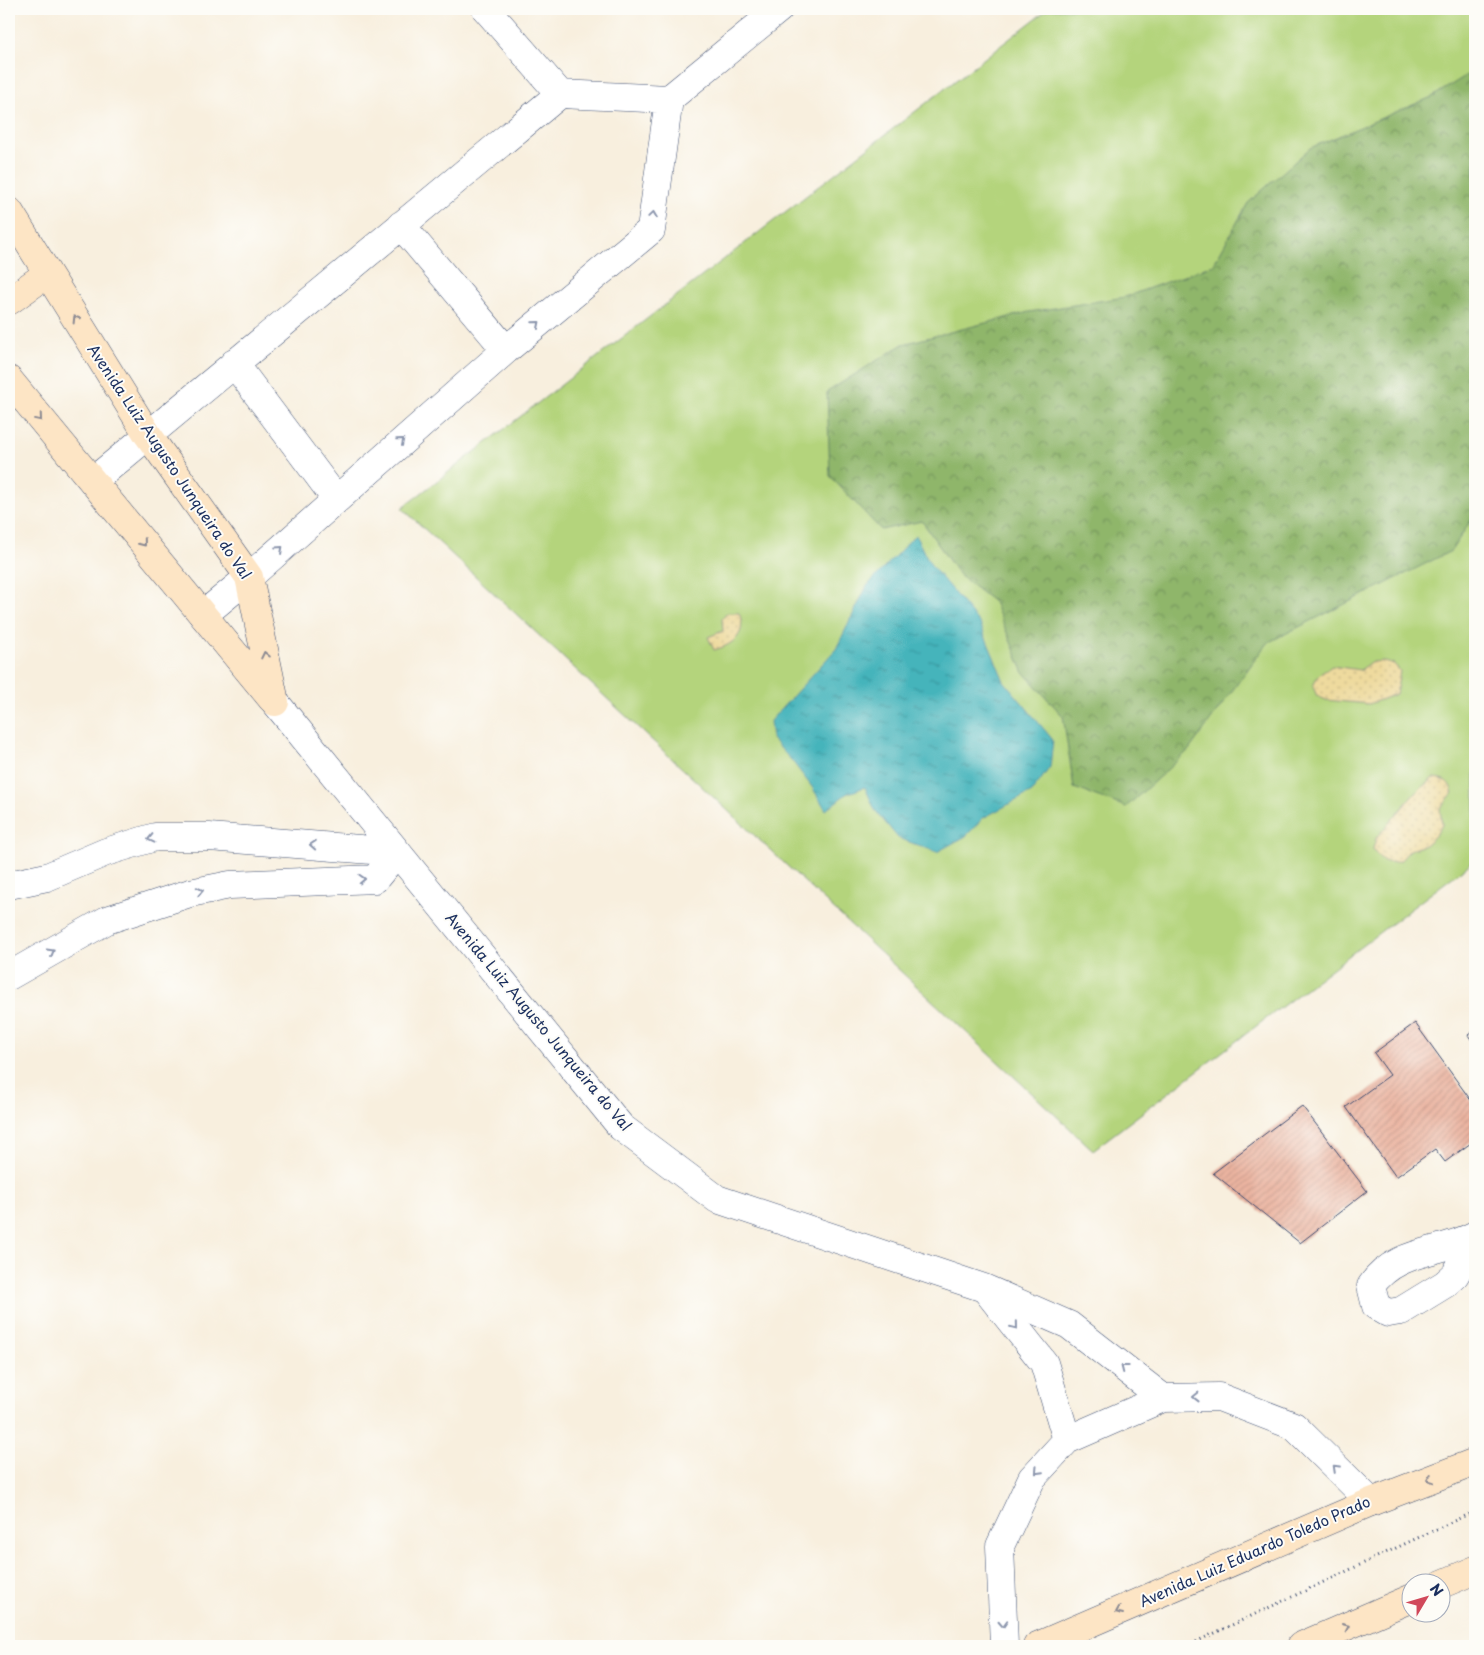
<svg xmlns="http://www.w3.org/2000/svg" width="1484" height="1655" font-family="'Playpen Sans',sans-serif">
	<defs>
		<pattern id="forest-crowns" width="20" height="18" patternUnits="userSpaceOnUse" patternTransform="scale(1.25)"><rect width="20" height="18" fill="#8fb66b"/><path d="M2 6a3 3 0 1 1 6 0M12 15a3 3 0 1 1 6 0" fill="none" stroke="#74945b"/></pattern>
		<pattern id="sand-dots" width="8" height="8" patternUnits="userSpaceOnUse" patternTransform="scale(1.25)"><rect width="8" height="8" fill="#eeda9e"/><path d="M2 2h.1M6 6h.1" fill="none" stroke="#ccbb8a" stroke-width="1.8" stroke-linecap="round"/></pattern>
		<pattern id="water-ripples" width="26" height="14" patternUnits="userSpaceOnUse" patternTransform="scale(1.25)"><rect width="26" height="14" fill="#44b4bb"/><path d="M2 4q2-2 4 0t4 0M15 11q2-2 4 0t4 0" fill="none" stroke="#38939b"/></pattern>
		<pattern id="building-hatch" width="6" height="6" patternUnits="userSpaceOnUse" patternTransform="scale(1.25)"><rect width="6" height="6" fill="#ebb4a0"/><path d="M-1 1l2-2M0 6l6-6M5 7l2-2" fill="none" stroke="#c99b8c"/></pattern>
	</defs>
	<rect width="100%" height="100%" fill="#fdfcf7"/>
	<filter id="ink" filterUnits="userSpaceOnUse"><feTurbulence type="fractalNoise" baseFrequency=".02" numOctaves="2"/><feDisplacementMap in="SourceGraphic" scale="10" xChannelSelector="R" yChannelSelector="G"/><feConvolveMatrix kernelMatrix="1 2 1 2 8 2 1 2 1" color-interpolation-filters="sRGB"/></filter>
	<filter id="wash" filterUnits="userSpaceOnUse"><feTurbulence type="fractalNoise" baseFrequency=".0096" numOctaves="4" result="noise"/><feDisplacementMap in="SourceGraphic" scale="20" xChannelSelector="R" yChannelSelector="G"/><feGaussianBlur stdDeviation="1.12" result="paint"/><feColorMatrix in="noise" values="0 0 0 0 0 0 0 0 0 0 0 0 0 0 0 0 0 1.4 0 .05"/><feComposite in="paint" operator="in"/></filter>
	<g filter="url(#wash)">
		<rect width="100%" height="100%" fill="#f8efde"/>
		<!-- grass -->
		<path fill="#b4d47b" stroke="#68826c" d="M1048 9H1475V860L1093 1150 402 508Z"/>
		<!-- forest -->
		<path fill="url(#forest-crowns)" stroke="#557264" d="M1475 70V514L1451 551 1267 643 1189 750 1126 807 1074 788 1063 716 1024 673 994 602 959 575 922 521 881 530 830 476 827 392 903 344 1029 312 1125 297 1213 265 1248 203 1310 148 1432 97Z"/>
		<!-- sand -->
		<path fill="url(#sand-dots)" stroke="#84847e" d="M727 613H739C748 634 733 645 714 650L708 637 723 631 722 619Z
			M1384 661 1394 664 1400 671 1396 694 1369 704 1326 700 1317 696 1313 687 1317 676 1332 666 1360 670 1372 662Z
			M1433 778C1446 779 1449 781 1453 793L1440 808 1442 825 1436 835 1425 845 1410 850 1400 861C1385 864 1382 862 1373 849L1376 838 1415 793Z"/>
		<!-- water -->
		<path fill="url(#water-ripples)" stroke="#30728c" d="M915 535 931 565 980 624 1004 681 1053 740 1050 767 1032 792 983 818 966 836 937 852 898 838 875 810 865 787 846 794 826 810 812 787 792 761 772 739 770 721 836 649 867 586Z"/>
		<g id="blocks">
			<!-- building -->
			<path fill="url(#building-hatch)" d="M1415 1023 1475 1106V1140L1445 1162 1435 1149 1396 1177 1346 1107 1390 1075 1374 1053Z
				M1475 1030V1045L1468 1035Z
				M1302 1106 1367 1191 1300 1243 1213 1173Z"/>
		</g>
	</g>
	<g filter="url(#ink)">
		<use href="#blocks" fill-opacity="0" stroke="#3c4c71" stroke-width="1"/>
		<g fill="none" stroke-linecap="round" stroke-linejoin="round">
			<!-- street casing -->
			<g stroke="#3c4c71" stroke-width="29">
				<path id="street" d="M486 9 560 94
					M669 99 779 9
					M401 225 506 350
					M234 363 336 499
					M93 481 560 94 669 99 651 230 506 350 249 577 203 615
					M275 702 621 1127 717 1199 984 1288 1069 1325 1163 1398
					M9 885 47 877 106 852 155 837H209L397 852
					M9 976 107 920 190 893 230 885 375 879 397 852
					M1467 1240 1462 1263 1455 1275 1445 1284 1401 1311 1388 1313 1376 1306 1371 1286C1396 1249 1441 1254 1475 1235
					M987 1291 1044 1363 1067 1440
					M1004 1646 1000 1546 1032 1478 1067 1440 1163 1398 1219 1397 1294 1426 1371 1502"/>
			</g>
			<!-- secondary casing -->
			<g stroke="#3c4c71" stroke-width="29">
				<path id="secondary" d="M9 211 148 435 249 577 275 702
					M9 301 47 274
					M9 380 272 699
					M1442 1584 1475 1570
					M1037 1646 1371 1502 1475 1462
					M1301 1646 1412 1598"/>
			</g>
			<!-- path -->
			<path stroke="#3c4c71" stroke-width="3" stroke-dasharray="1 4" stroke-linecap="butt" d="M1187 1646 1475 1511"/>
			<!-- street -->
			<use href="#street" stroke="#fff" stroke-width="28"/>
			<!-- secondary -->
			<use href="#secondary" stroke="#fde5c5" stroke-width="28"/>
		</g>
		<!-- one-way arrows -->
		<defs><path id="oneway-chevron" d="M-2-3.5L2.5 0L-2 3.5" fill="none" stroke-width="1.6" stroke-linecap="round" stroke-linejoin="round" transform="scale(1.25)"/></defs>
		<g stroke="#8d97ae">
			<use href="#oneway-chevron" transform="translate(653 215) rotate(-82)"/>
			<use href="#oneway-chevron" transform="translate(537 324) rotate(-40)"/>
			<use href="#oneway-chevron" transform="translate(401 441) rotate(-41)"/>
			<use href="#oneway-chevron" transform="translate(280 549) rotate(-42)"/>
			<use href="#oneway-chevron" transform="translate(151 839) rotate(167)"/>
			<use href="#oneway-chevron" transform="translate(313 845) rotate(-176)"/>
			<use href="#oneway-chevron" transform="translate(362 879) rotate(-2)"/>
			<use href="#oneway-chevron" transform="translate(200 891) rotate(-11)"/>
			<use href="#oneway-chevron" transform="translate(51 952) rotate(-30)"/>
			<use href="#oneway-chevron" transform="translate(1015 1326) rotate(51)"/>
			<use href="#oneway-chevron" transform="translate(1124 1368) rotate(-142)"/>
			<use href="#oneway-chevron" transform="translate(1196 1397) rotate(179)"/>
			<use href="#oneway-chevron" transform="translate(1336 1468) rotate(-136)"/>
			<use href="#oneway-chevron" transform="translate(1038 1471) rotate(133)"/>
			<use href="#oneway-chevron" transform="translate(1003 1624) rotate(87)"/>
		</g>
		<g stroke="#8c8a92">
			<use href="#oneway-chevron" transform="translate(76 319) rotate(-122)"/>
			<use href="#oneway-chevron" transform="translate(39 418) rotate(50)"/>
			<use href="#oneway-chevron" transform="translate(143 543) rotate(51)"/>
			<use href="#oneway-chevron" transform="translate(265 655) rotate(-102)"/>
			<use href="#oneway-chevron" transform="translate(1430 1479) rotate(159)"/>
			<use href="#oneway-chevron" transform="translate(1119 1611) rotate(157)"/>
			<use href="#oneway-chevron" transform="translate(1346 1627) rotate(-24)"/>
		</g>
	</g>
	<g text-anchor="middle" stroke-width="4" stroke-linejoin="round" paint-order="stroke">
		<!-- street labels -->
		<g font-size="15" fill="#1b2f5e" stroke="#fdfcf7">
			<text transform="translate(169 462) rotate(56)" y="5">Avenida Luiz Augusto Junqueira do Val</text>
			<text transform="translate(538 1022) rotate(50)" y="5">Avenida Luiz Augusto Junqueira do Val</text>
			<text transform="translate(1255 1552) rotate(-24)" y="5">Avenida Luiz Eduardo Toledo Prado</text>
		</g>
	</g>
	<!-- margin -->
	<rect width="1484" height="1655" fill="none" stroke="#fdfcf7" stroke-width="30"/>
	<!-- north arrow -->
	<g transform="translate(1426 1598) rotate(52)"><circle r="24" fill="#fdfcf7" stroke="#a3aaba"/>
	<path d="M0-4L9 19L0 12L-9 19Z" fill="#d1495b"/>
	<text y="-8" font-size="14" font-weight="bold" text-anchor="middle" fill="#1b2f5e">N</text>
	</g>
</svg>
